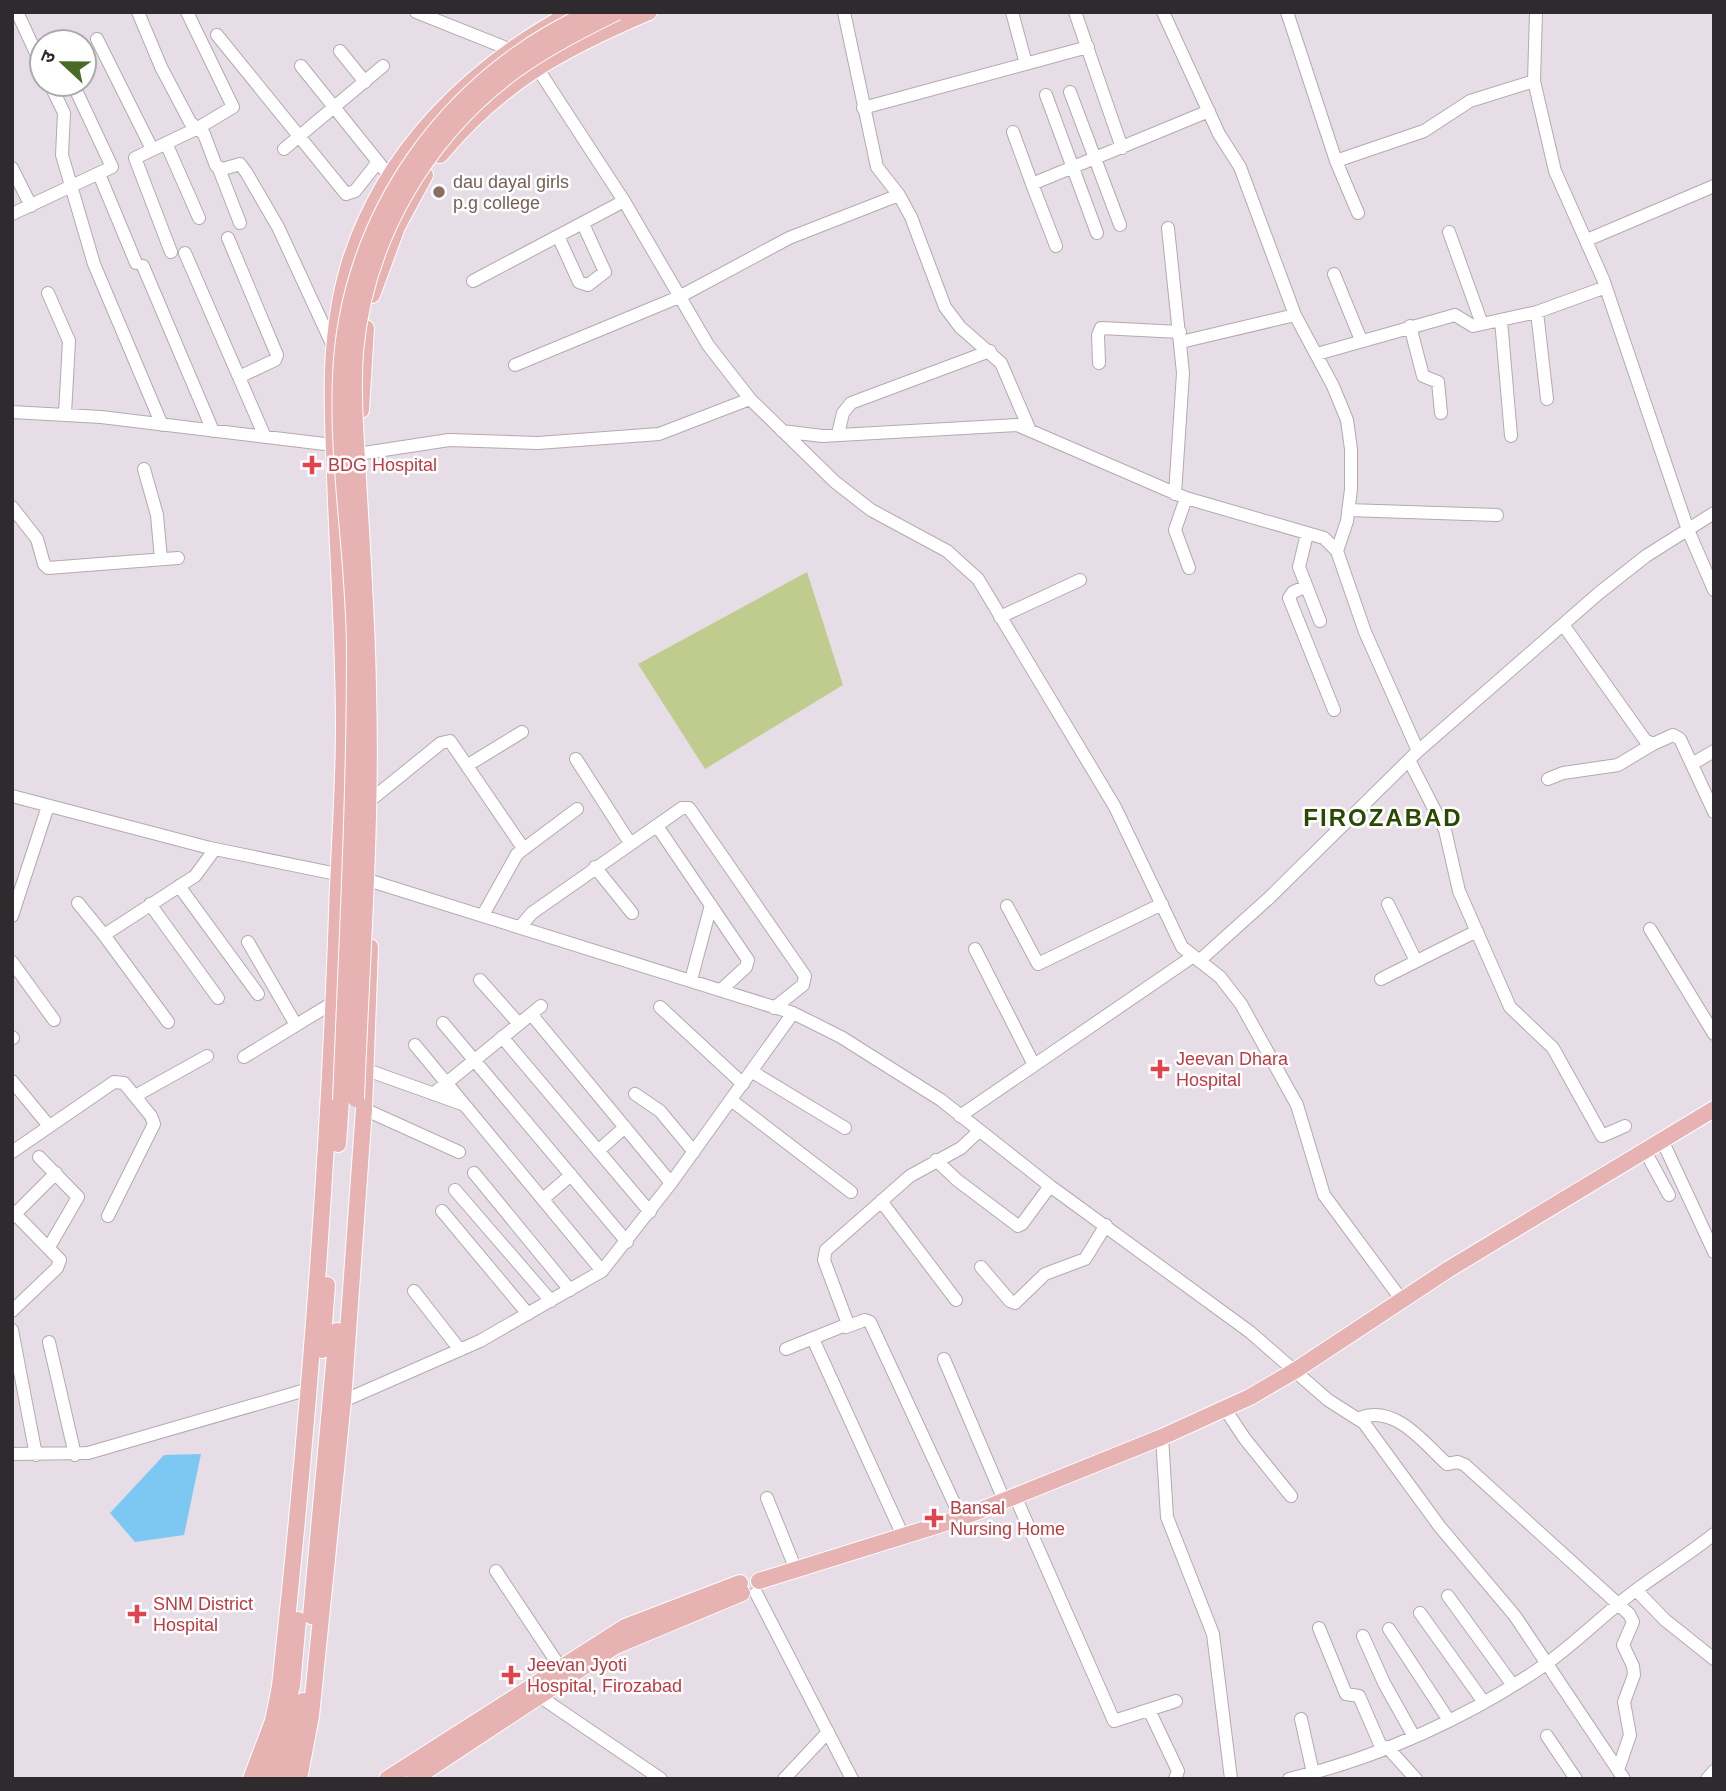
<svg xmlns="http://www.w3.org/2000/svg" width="1726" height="1791" font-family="Arial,'Noto Sans Devanagari',sans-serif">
	<rect width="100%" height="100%" fill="#e7dde7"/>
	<!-- grass -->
	<path fill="#c0cc8e" d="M807 572 843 685 705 769 638 664Z"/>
	<!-- water -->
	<path fill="#7dc8f3" d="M201 1454 184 1535 135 1542 110 1513 164 1455Z"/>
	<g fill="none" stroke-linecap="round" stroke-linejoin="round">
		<!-- minor casing -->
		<g stroke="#b3a9b3" stroke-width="14">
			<path id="minor" d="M17 12 42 66
				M138 12 161 67 190 122 204 134 216 166 223 169 240 164 246 172 278 227 333 346
				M416 12 519 53
				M844 12 877 167 899 195 911 217 945 307 960 327 1001 363 1029 428
				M1012 12 1026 64
				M1075 12 1122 148
				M1163 12 1219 134 1240 167 1295 315 1333 386 1347 420 1351 449V489L1347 521 1337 551
				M1287 12 1336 161 1358 213
				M1536 12 1534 81 1555 171 1603 279 1688 530 1714 590
				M217 35 346 194 355 191 378 162
				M97 39 152 149
				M340 51 365 82
				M534 63 624 201 708 345 750 399 835 482 871 510 947 551 978 579 1115 807 1182 947 1220 977 1241 1004 1297 1105 1324 1195 1401 1299
				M301 66 391 178
				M50 84 64 113 62 155 94 264 162 425
				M1070 92 1120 225
				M1046 95 1097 233
				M863 108 1088 47
				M1013 132 1032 184
				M166 143 199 218
				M284 149 383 66
				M1336 161 1424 131 1470 101 1534 81
				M12 168 31 206
				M219 169 240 223
				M99 174 136 263
				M12 214 112 167 73 84
				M1168 228 1183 373 1175 494
				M1449 232 1482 324
				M558 236 579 282 588 285 605 272 583 224
				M228 238 277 355 275 360 239 377
				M1587 240 1714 186
				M1056 246 1032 184 1209 111
				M171 252 135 158 198 128 233 107 187 12
				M185 253 265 437
				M143 266 213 431
				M1334 274 1361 340
				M473 281 624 201
				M48 293 69 341 65 414
				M1537 312 1547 399
				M1501 320 1511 436
				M1410 326 1423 376 1438 382 1441 413
				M1181 342 1295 315
				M1317 354 1455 315 1473 326 1537 312 1606 287
				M1099 363 1098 335 1101 328 1180 332
				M515 365 679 297 789 238 899 195
				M12 412 101 417 333 445
				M782 431 822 436 1017 425 1186 498 1324 538 1337 551 1365 632 1418 751
				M838 434 843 413 851 403 990 351
				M364 453 449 440 538 443 659 434 750 399
				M144 469 157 515 161 559
				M1186 498 1175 530 1189 568
				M12 507 37 539 44 564 48 568 178 558
				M1348 510 1497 515
				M1307 534 1299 567 1320 621
				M1305 587 1293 592 1289 598 1334 710
				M1000 617 1080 580
				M1564 626 1645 740 1653 744 1673 735 1680 739 1714 812
				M576 759 630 843
				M1409 760 1445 830 1459 891 1510 1007 1553 1048 1602 1136 1625 1126
				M1692 764 1714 751
				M468 765 522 732
				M1548 779 1563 773 1618 765 1653 744
				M12 796 210 848 371 881 793 1013 841 1037 941 1100 1050 1186 1250 1332 1328 1400 1364 1423 1440 1527 1515 1616 1624 1779
				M373 798 441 743 450 741 523 848
				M657 826 748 960 746 967 721 990
				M595 867 632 913
				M179 886 258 994
				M78 903 104 935
				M150 904 218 998
				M1388 904 1416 961
				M1007 906 1038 964 1162 904
				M483 915 517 854 577 809
				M12 916 48 806
				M520 927 532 913 682 808H689L805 976 803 985 774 1008
				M1650 929 1714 1034
				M248 942 296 1025
				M975 949 1034 1065
				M1199 961 1269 898 1418 751 1599 593 1646 556 1714 513
				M12 962 54 1020
				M1381 979 1477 931
				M480 980 519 1024
				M691 980 711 905
				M660 1007 743 1084
				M531 1014 671 1183
				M168 1022 104 935 195 876 215 849
				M443 1023 627 1242
				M12 1037 13 1038
				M502 1037 650 1212
				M415 1045 602 1271
				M244 1057 334 1002
				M367 1070 462 1104
				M751 1071 845 1128
				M12 1081 49 1126
				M433 1094 541 1006
				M635 1094 660 1111 694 1152
				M135 1096 207 1056
				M731 1100 851 1192
				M364 1109 459 1152
				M960 1116 1192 957
				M1662 1140 1714 1252
				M598 1151 625 1127
				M1645 1151 1669 1195
				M12 1152 114 1082 124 1083 151 1116 154 1124 108 1216
				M39 1157 78 1197 49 1247
				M936 1160 957 1180 1018 1226 1022 1224 1050 1186
				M474 1173 570 1290
				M455 1190 551 1301
				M543 1199 571 1175
				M881 1201 956 1300
				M442 1211 528 1314
				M12 1217 56 1173
				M981 1267 1010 1301 1015 1303 1045 1274 1085 1259 1106 1225
				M414 1291 460 1350
				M12 1311 57 1268 60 1260 15 1214
				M846 1327 865 1320 870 1322 961 1518
				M12 1330 36 1455
				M813 1339 903 1536
				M49 1342 75 1455
				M786 1349 848 1324 824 1260 826 1250 910 1176 961 1148 979 1131
				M944 1359 1004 1500
				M343 1401 480 1341 602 1271 671 1183 793 1013
				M1225 1409 1245 1439 1291 1496
				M1359 1418C1395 1404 1423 1442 1447 1464L1458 1462 1465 1465 1629 1614 1633 1622 1623 1645 1633 1666 1634 1675 1624 1702 1630 1735 1618 1770
				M1162 1437 1167 1517 1213 1634 1231 1779
				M12 1454 88 1453 309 1389
				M1015 1496 1114 1721 1176 1701
				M767 1498 796 1570
				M496 1571 560 1667
				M1636 1590 1665 1620 1714 1659
				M756 1593 852 1779
				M1448 1596 1512 1684
				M1420 1613 1483 1701
				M1319 1628 1346 1694 1359 1696 1382 1749
				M1389 1629 1448 1719
				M1363 1636 1384 1683 1413 1735
				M539 1696 661 1779
				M1149 1710 1178 1771 1175 1779
				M1301 1719 1313 1773
				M1547 1736 1576 1779
				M1387 1747 1416 1779
				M784 1779 828 1732
				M1289 1779C1378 1758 1470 1717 1546 1664 1577 1642 1605 1613 1636 1590 1662 1571 1689 1554 1714 1534
				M1707 1779 1714 1771"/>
		</g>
		<!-- major casing -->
		<g stroke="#fff" stroke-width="18">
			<path id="major" d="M440 155C502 81 562 49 649 12
				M372 295 397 227 425 175
				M361 410 366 328
				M338 1144 341 1100
				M322 1350 327 1285
				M759 1581 961 1518 1162 1437 1250 1397 1296 1370 1449 1269 1714 1109
				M311 1616 337 1331
				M251 1779 273 1721 280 1686C308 1430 328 1171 337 913 339 851 344 789 344 727 344 644 338 560 335 477 332 405 328 335 349 265 384 151 470 67 573 12
				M268 1779 292 1686 298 1620
				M284 1779 303 1701
				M299 1779 311 1716 343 1401 364 1109 370 947
				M387 1779 625 1627 740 1583
				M414 1779 615 1646 742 1593"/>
		</g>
		<!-- minor -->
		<use href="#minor" stroke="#fff" stroke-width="12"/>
		<!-- major -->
		<use href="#major" stroke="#e6b3b2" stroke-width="16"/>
		<!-- major-bridge casing -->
		<g stroke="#fff" stroke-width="18" stroke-linecap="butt">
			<path id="major-bridge" d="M356 1099C361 963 372 825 368 689 367 619 362 549 358 479 356 437 352 394 355 352 365 240 426 134 518 68 549 46 583 29 617 12
				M341 1100C347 950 355 801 355 651 355 560 337 468 341 376 347 218 447 76 592 12"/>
		</g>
		<!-- major-bridge -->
		<use href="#major-bridge" stroke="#e6b3b2" stroke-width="16"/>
	</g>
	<!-- markers -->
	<circle fill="#8d6e63" stroke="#fff" stroke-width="2.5" cx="439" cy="192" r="7"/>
	<g fill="#e0444e" stroke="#fff" stroke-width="2.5">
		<path d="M308.5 454.5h7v7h7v7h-7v7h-7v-7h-7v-7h7z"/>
		<path d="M1156.5 1058.5h7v7h7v7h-7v7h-7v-7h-7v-7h7z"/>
		<path d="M930.5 1507.5h7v7h7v7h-7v7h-7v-7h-7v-7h7z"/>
		<path d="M133.5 1603.5h7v7h7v7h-7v7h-7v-7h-7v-7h7z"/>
		<path d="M507.5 1664.5h7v7h7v7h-7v7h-7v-7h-7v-7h7z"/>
	</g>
	<g text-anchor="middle" stroke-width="5" stroke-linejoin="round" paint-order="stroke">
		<!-- education labels -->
		<g font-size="18" fill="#785e54" stroke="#fff" text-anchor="start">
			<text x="453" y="188">dau dayal girls<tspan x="453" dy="21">p.g college</tspan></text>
		</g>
		<!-- health labels -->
		<g font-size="18" fill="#be3a42" stroke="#fff" text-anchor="start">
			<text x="328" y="471">BDG Hospital</text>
			<text x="1176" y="1065">Jeevan Dhara<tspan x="1176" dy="21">Hospital</tspan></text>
			<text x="950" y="1514">Bansal<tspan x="950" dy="21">Nursing Home</tspan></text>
			<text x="153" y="1610">SNM District<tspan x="153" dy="21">Hospital</tspan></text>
			<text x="527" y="1671">Jeevan Jyoti<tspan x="527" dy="21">Hospital, Firozabad</tspan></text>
		</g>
		<!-- district labels -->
		<g font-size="24" font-weight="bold" letter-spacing="2" fill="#294801" stroke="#fff">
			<text x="1383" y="826">FIROZABAD</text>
		</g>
	</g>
	<!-- border -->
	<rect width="1726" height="1791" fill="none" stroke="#2e2a2e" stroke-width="28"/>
	<!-- north arrow -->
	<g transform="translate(63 63) rotate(292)"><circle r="33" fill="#ffffff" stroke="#abaaab" stroke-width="2"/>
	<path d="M0-5L12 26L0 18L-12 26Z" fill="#486c24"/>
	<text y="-10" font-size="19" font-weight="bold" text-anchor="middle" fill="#2e2a2e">उ</text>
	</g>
</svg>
